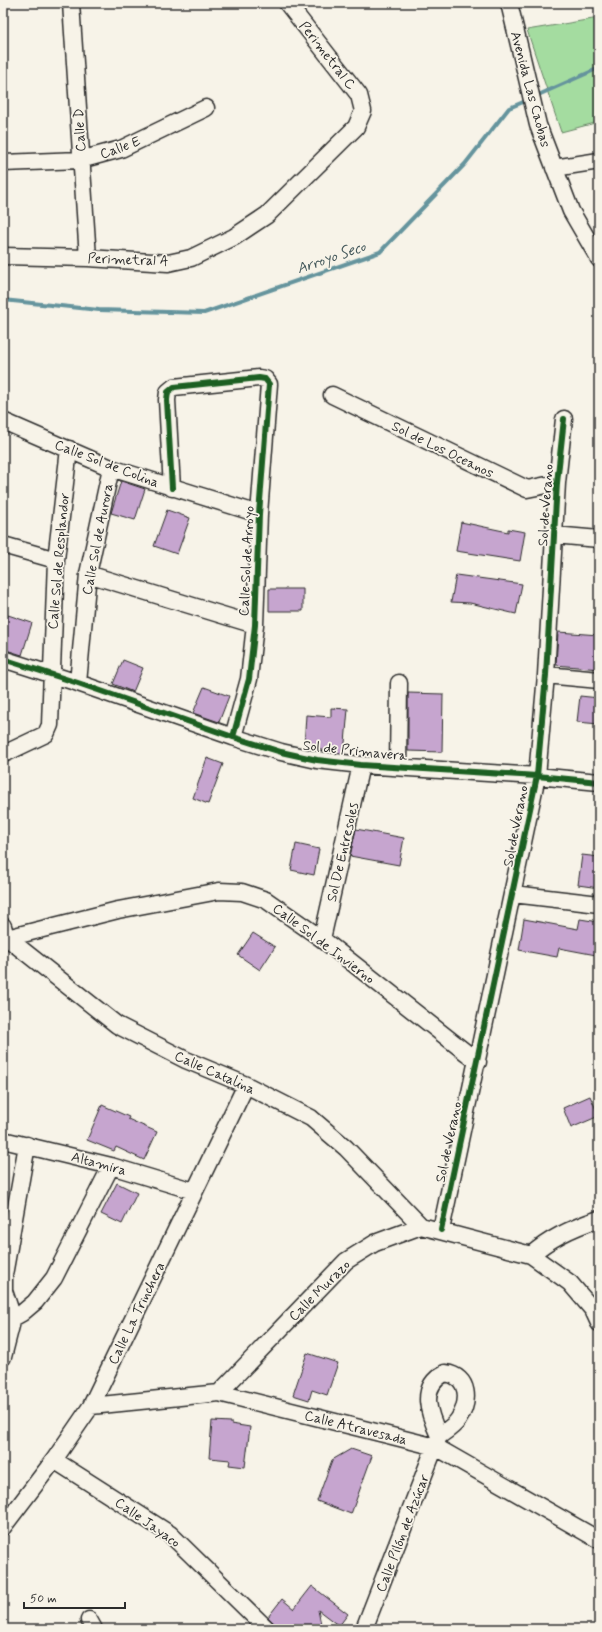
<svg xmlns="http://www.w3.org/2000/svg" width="602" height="1632" viewBox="0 0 602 1632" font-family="Mynerve,sans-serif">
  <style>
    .green { fill: #a4dca0; stroke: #688466 }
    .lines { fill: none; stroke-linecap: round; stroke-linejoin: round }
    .stream { stroke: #65949d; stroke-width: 4 }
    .building { fill: #c6a5cf; stroke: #2b2b2b }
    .minor-casing { stroke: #2b2b2b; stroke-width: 19 }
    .minor { stroke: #f7f3e8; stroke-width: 16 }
    .cycleway-casing { stroke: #f7f3e8; stroke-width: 8 }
    .cycleway { stroke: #1b5e20; stroke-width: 6 }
    .labels { text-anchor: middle; stroke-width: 3.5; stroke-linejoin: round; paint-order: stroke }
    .street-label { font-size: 14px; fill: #2b2b2b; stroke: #f7f3e8 }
    .water-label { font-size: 15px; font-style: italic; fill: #43575a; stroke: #f7f3e8 }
  </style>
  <rect width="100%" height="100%" fill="#f7f3e8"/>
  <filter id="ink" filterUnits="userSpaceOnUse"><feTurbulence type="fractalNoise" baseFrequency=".025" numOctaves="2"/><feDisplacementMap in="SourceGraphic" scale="8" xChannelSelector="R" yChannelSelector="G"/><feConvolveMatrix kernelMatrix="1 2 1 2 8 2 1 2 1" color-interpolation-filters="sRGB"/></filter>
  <g filter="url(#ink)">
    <path class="green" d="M599 18V131L595 123 561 132 527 30Z"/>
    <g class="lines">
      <path class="stream" d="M536 96 599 68
        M3 300 99 310 204 313 380 252 465 164 509 108 528 100"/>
    </g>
    <path class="building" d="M121 481 145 489 135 520 111 513Z
      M167 510 190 518 177 554 154 546Z
      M461 522 508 532V529L525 532 520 561 456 551Z
      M456 575 522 584 516 614 470 603 451 602Z
      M269 589H303V611H269Z
      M8 615 32 623 22 655 3 649V630Z
      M558 632 599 635V669L556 665Z
      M123 660 143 668 133 692 113 684Z
      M204 687 229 696 219 722 193 713Z
      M408 693 443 694 442 752 408 751Z
      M580 696 599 698V724L577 722Z
      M331 708 348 709 344 754 304 747 306 715 331 717Z
      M207 758 223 764 208 804 193 798Z
      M356 829 404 838 399 865 350 856Z
      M296 844 319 849 314 875 291 870Z
      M582 855 599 857V888L578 885Z
      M524 919 578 929 580 919 599 922 596 955 559 948 557 957 519 950Z
      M253 933 275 947 260 970 238 955Z
      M590 1096 599 1116 571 1128 563 1108Z
      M102 1105 129 1117 128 1119 157 1132 144 1160 116 1147 114 1151 87 1140Z
      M117 1183 137 1193 122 1224 101 1214Z
      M307 1353 338 1363 327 1395 312 1390 309 1400 293 1395Z
      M212 1421 231 1422V1424L250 1427 245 1467 229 1465 230 1460 209 1458Z
      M351 1449 372 1456 351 1514 317 1501 332 1460Z
      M312 1586 348 1614 339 1626 318 1610 322 1629H276L274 1623 268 1617 282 1599 294 1609Z"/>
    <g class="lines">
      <g class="minor-casing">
        <path id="minor" d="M71 3 88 258
          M509 3 538 125 571 211 599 259
          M3 163 80 160 121 149 206 108
          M554 168 599 161
          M3 256 88 258 168 263 191 258 234 237 267 215 356 127 363 111 359 95 287 3
          M332 395 527 489 557 483
          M3 421 111 468 259 514
          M172 488 167 400 168 392 174 387 259 378 265 379 269 384 259 514 255 625 249 679 233 737
          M554 535 599 539
          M3 545 56 560
          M88 574 255 625
          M3 659 78 683 233 737 281 752 317 760 361 765 537 776 599 782
          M546 675 599 680
          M78 683 88 574 111 468
          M6 753 46 734 50 725 56 560 69 449
          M398 767 399 683
          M513 894 599 904
          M3 926 6 937 117 1025 186 1060 246 1085 311 1118 346 1148 421 1226
          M3 939 118 910 219 891 242 892 266 900 322 939 478 1062
          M322 939 361 765
          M3 1140 111 1166 194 1191
          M441 1230 537 776 546 675 557 483 564 419
          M531 1255C551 1237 574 1227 599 1219
          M13 1318 22 1313 35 1302 54 1278 111 1166
          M3 1357 13 1318 4 1291V1275L27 1145
          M445 1373C470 1376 470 1402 458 1420 453 1427 446 1431 439 1436 429 1414 418 1387 445 1373Z
          M219 1393 346 1261 375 1243 421 1226 531 1255 570 1283 593 1310 599 1323
          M91 1406 219 1393 436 1447 599 1540
          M54 1460 170 1534 267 1629
          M3 1527 54 1460 91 1406 246 1085
          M89 1620 94 1629
          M364 1629 439 1436"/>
      </g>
      <use href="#minor" class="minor"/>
      <g class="cycleway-casing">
        <path id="cycleway" d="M172 488 167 400 168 392 174 387 259 378 265 379 269 384 259 514 255 625 249 679 233 737
          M3 659 78 683 233 737 281 752 317 760 361 765 537 776 599 782
          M441 1230 537 776 546 675 557 483 564 419"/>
      </g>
      <use href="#cycleway" class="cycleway"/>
    </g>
  </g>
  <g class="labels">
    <g class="street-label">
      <text transform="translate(328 55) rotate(52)" y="5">Perimetral C</text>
      <text transform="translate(531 89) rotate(75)" y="5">Avenida Las Caobas</text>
      <text transform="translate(79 130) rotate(-93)" y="5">Calle D</text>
      <text transform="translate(120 147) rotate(-20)" y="5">Calle E</text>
      <text transform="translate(128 259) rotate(2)" y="5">Perimetral A</text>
      <text transform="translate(443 449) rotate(26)" y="5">Sol de Los Oceanos</text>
      <text transform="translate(107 463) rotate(21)" y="5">Calle Sol de Colina</text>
      <text transform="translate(545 505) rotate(-86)" y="5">Sol de Verano</text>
      <text transform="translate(97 539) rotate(-79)" y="5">Calle Sol de Aurora</text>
      <text transform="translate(58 561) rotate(-85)" y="5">Calle Sol de Resplandor</text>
      <text transform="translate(246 561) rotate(-87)" y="5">Calle Sol de Arroyo</text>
      <text transform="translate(355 750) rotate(6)" y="5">Sol de Primavera</text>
      <text transform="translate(515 826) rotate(-79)" y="5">Sol de Verano</text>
      <text transform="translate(342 852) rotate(-77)" y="5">Sol De Entresoles</text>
      <text transform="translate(324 943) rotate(37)" y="5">Calle Sol de Invierno</text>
      <text transform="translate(215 1072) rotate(24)" y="5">Calle Catalina</text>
      <text transform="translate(448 1142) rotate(-78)" y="5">Sol de Verano</text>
      <text transform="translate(99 1163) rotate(15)" y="5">Altamira</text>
      <text transform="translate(319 1290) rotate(-45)" y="5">Calle Murazo</text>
      <text transform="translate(136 1313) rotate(-64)" y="5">Calle La Trinchera</text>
      <text transform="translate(356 1427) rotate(14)" y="5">Calle Atravesada</text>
      <text transform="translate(148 1522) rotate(35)" y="5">Calle Jayaco</text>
      <text transform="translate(402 1533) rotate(-69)" y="5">Calle Pilón de Azúcar</text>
    </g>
    <g class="water-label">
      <text transform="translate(331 257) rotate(-19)" y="5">Arroyo Seco</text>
    </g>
  </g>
  <rect width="602" height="1632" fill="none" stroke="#f7f3e8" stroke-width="16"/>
  <rect x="8" y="8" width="586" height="1616" fill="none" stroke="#2b2b2b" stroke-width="1.5" filter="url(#ink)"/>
  <path d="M24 1602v6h101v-6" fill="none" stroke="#2b2b2b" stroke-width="2"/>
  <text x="30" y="1602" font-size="12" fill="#2b2b2b" stroke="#f7f3e8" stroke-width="3" paint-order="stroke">50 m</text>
</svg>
